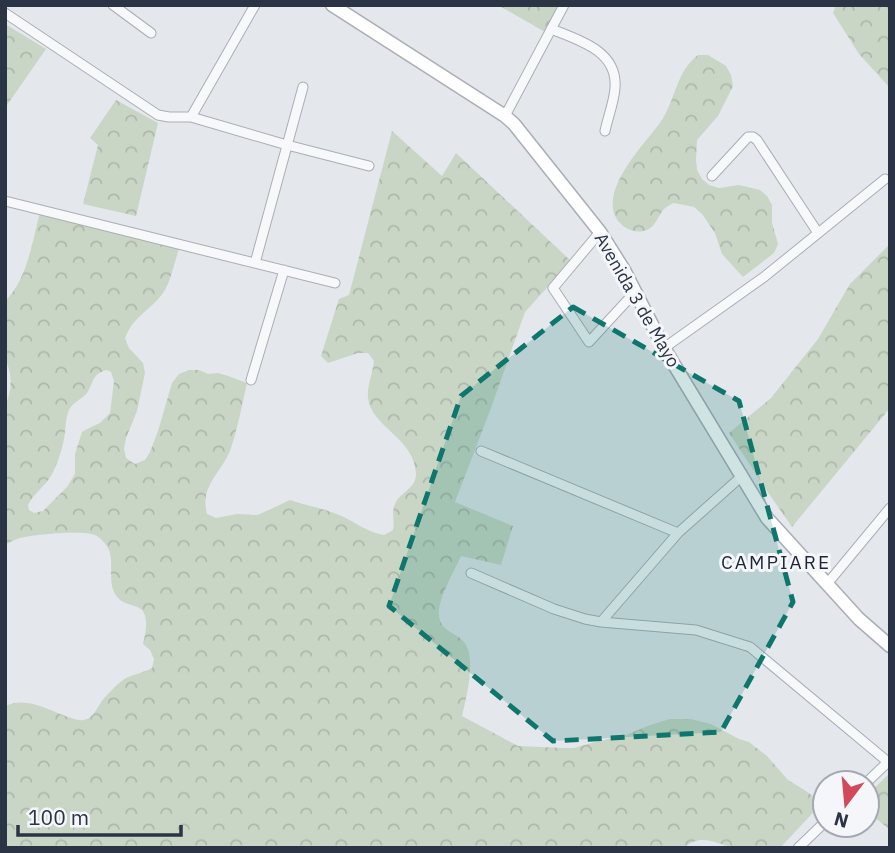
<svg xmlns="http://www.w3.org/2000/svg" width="895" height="853" viewBox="0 0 895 853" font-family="'IBM Plex Sans',sans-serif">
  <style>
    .forest { fill: url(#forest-crowns); fill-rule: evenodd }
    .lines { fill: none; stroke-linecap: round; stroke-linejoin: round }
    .street-casing { stroke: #a9aeb7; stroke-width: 11 }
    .secondary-casing { stroke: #a9aeb7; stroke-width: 15 }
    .street { stroke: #f7f8fa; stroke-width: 9 }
    .secondary { stroke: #fff; stroke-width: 12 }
    .marked { fill: #0f766e; fill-opacity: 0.2; stroke: #0f766e; stroke-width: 5; stroke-dasharray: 14 9; stroke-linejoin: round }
    .labels { text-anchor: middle; stroke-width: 6; stroke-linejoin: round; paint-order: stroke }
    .street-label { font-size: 18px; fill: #2b3445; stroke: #f4f6f9 }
    .neighbourhood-label { font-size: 19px; letter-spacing: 2px; fill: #1d2536; stroke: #f4f6f9 }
  </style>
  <defs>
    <pattern id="forest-crowns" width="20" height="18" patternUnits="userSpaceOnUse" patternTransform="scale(1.75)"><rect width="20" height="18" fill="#c9d6c5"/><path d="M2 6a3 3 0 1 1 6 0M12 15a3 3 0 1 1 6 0" fill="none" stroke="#adb8ab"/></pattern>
  </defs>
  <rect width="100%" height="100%" fill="#e4e7ec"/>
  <path class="forest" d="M498 5H559L545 32Z
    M836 5H890V88L859 54 833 13Z
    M5 24 46 49 5 108Z
    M698 55H708L726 66 731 75 733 86 718 116 697 140 696 159 697 170 702 179 709 185 719 188 739 185 760 190 767 196 772 205V223L778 244 774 253 743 277 722 254 715 233 702 214 694 207 674 203C673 203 665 208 665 208 657 216 656 229 643 231 635 233 625 229 619 222 595 192 646 143 662 120 676 98 676 72 698 55Z
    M116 100 158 123 136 216 83 204 98 145 90 138Z
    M392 131 442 176 456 153 571 261 525 312 491 408 455 502 513 526 501 565 461 556C454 572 437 600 439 616 441 632 456 632 464 642 477 657 466 699 462 716L518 746 564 748H574L595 742 626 735 650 725 670 719H691L711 724 739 739 749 742 767 756 788 780 806 791 822 803 780 848C766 848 752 849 739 848 717 846 703 831 684 848H5V706C28 696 47 710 68 717 72 718 79 721 84 720 95 718 98 704 106 696 112 690 119 682 126 678 134 674 143 673 152 668L154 659 150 650 143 644C156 591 125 616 114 592 108 579 114 563 109 550 107 545 100 537 95 535 83 530 38 534 25 537 18 538 11 541 5 545V406C12 391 13 374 5 359V301C27 281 33 239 40 212L180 246C175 259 171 282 163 293 151 310 131 318 125 339L129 348 143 363 145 373 137 411 126 438 124 449 126 458 135 464 145 460 150 452 158 431 172 383 179 374 189 370H199L208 374 218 373 228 376 247 383C242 405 238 427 231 448 223 472 199 485 207 514L216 518 237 514 258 515 290 500C305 505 320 508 334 513 352 519 365 532 384 535L393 530C395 521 391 512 395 504 400 492 416 489 416 474 415 438 371 427 368 398 367 385 373 373 374 361L368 353H358L328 363 321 356 339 299 349 295ZM107 370 111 372 114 381 110 413 100 423 91 427 82 432 75 454V474L67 487 43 511 34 513 29 510 28 505C34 492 48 485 54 470 58 461 62 450 64 439 66 429 65 417 70 408 75 401 82 399 87 393 94 383 91 374 107 370Z
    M890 244V408L792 527 767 491 729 433 771 398 818 339 850 284Z
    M890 773V830L867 811V795Z"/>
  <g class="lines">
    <g class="street-casing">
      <path id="street" d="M113 5 151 33
        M5 13 158 115 169 117H191L287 145 369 166
        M551 29C579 40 618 51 615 88 614 102 608 117 605 131
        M505 116 564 5
        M191 117 255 5
        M712 176 748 137H753L757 140 818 233
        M5 201 335 283
        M600 232 553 288 589 342 635 292
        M255 263 303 87
        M664 348 764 277 885 179
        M251 380 284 270
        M481 451 678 533
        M471 573 554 609 585 619 601 622 696 630 750 647 888 762
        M827 584 890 508
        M601 622 678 533 742 476
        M866 783 890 760
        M798 848 825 822"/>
    </g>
    <g class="secondary-casing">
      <path id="secondary" d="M332 5 505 116 514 124 600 232 624 270 664 348 767 518 859 619 890 646"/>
    </g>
    <use href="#street" class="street"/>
    <use href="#secondary" class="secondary"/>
  </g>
  <path class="marked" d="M573 307 739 401 793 602 721 732 553 741 389 606 461 396Z"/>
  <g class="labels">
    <g class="street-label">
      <text transform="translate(637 300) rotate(60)" y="6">Avenida 3 de Mayo</text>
    </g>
    <g class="neighbourhood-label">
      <text x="776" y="569">CAMPIARE</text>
    </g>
  </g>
  <rect width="895" height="853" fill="none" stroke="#2b3445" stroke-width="14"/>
  <g transform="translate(846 804) rotate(196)"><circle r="33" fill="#f4f6f9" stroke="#a4a8b1" stroke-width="2"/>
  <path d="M0-5L12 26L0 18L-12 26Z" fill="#d1495b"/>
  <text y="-10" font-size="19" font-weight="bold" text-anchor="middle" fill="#2b3445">N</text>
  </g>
  <path d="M18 825v10h163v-10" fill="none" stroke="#2b3445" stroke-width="3.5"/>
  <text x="28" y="825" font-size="21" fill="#2b3445" stroke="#f4f6f9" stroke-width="5" paint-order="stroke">100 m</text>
</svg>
